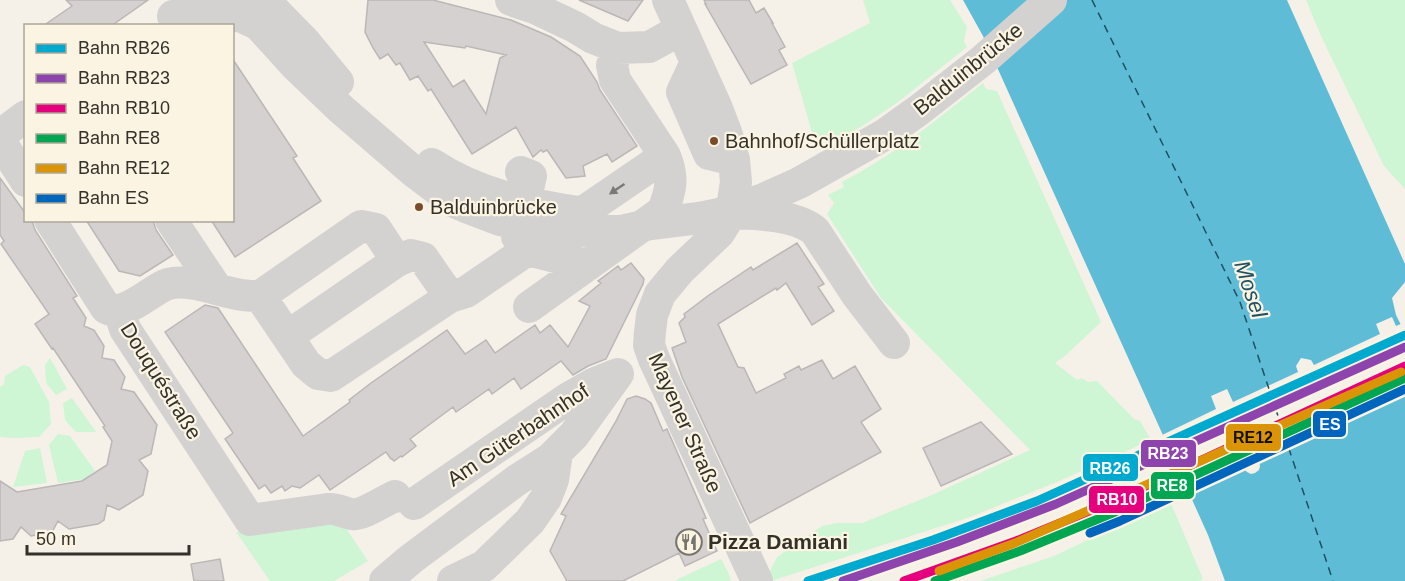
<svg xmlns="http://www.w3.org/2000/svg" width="1405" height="581" viewBox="0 0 1405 581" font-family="Helvetica,sans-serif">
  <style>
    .green { fill: #cef5d4 }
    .water { fill: #5fbcd7 }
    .pier { fill: #f5f1e8 }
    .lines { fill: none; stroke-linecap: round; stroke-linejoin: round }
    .ferry { stroke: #1e5062; stroke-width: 1.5; stroke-dasharray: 8 6; stroke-linecap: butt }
    .building { fill: #d4d1d0; stroke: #bab7b6; stroke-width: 1.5; fill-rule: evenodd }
    .minor { stroke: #d4d2d1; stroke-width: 32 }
    .rail-1-casing { stroke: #fbf4e2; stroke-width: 14 }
    .rail-2-casing { stroke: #fbf4e2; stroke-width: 14 }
    .rail-3-casing { stroke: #fbf4e2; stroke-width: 14 }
    .rail-4-casing { stroke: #fbf4e2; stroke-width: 14 }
    .rail-5-casing { stroke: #fbf4e2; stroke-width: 14 }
    .rail-6-casing { stroke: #fbf4e2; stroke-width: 14 }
    .rail-1 { stroke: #00a9ce; stroke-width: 9 }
    .rail-2 { stroke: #8e44ad; stroke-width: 9 }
    .rail-3 { stroke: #e5007d; stroke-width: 9 }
    .rail-4 { stroke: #00a651; stroke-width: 9 }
    .rail-5 { stroke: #da9406; stroke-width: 9 }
    .rail-6 { stroke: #0065bd; stroke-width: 9 }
    .oneway { fill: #7b7975 }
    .bus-dot { fill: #7a4b2a; stroke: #fbf4e2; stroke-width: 2 }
    .labels { text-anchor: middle; stroke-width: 4.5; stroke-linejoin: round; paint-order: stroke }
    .bus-label { font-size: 20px; fill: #33312a; stroke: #fbf4e2; text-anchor: start }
    .street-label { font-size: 21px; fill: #33312a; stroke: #fbf4e2 }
    .poi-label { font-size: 21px; font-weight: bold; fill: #33312a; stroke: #fbf4e2; text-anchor: start }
    .water-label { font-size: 22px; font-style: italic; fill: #1e5062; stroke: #fbf4e2 }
    .line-badge { stroke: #fbf4e2; stroke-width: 2 }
    .badge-label { font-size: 16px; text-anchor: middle; font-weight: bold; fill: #fff }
    .pale-badge-label { font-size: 16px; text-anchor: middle; font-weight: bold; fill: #111 }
  </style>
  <rect width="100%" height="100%" fill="#f5f1e8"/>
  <path class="green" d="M863 0H950L967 27 964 41 967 47 898 102 864 125 828 145 825 138 813 136 792 63 870 23Z
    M1306 0H1405V189L1384 166 1321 36Z
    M983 83 986 89 997 91 1101 322 1065 356 1055 363 1077 380 1082 378 1088 382 1097 381 1134 419 1140 421 1151 440 1059 481 970 517 771 581 770 571 777 557 822 526 837 523H862L932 495 1030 450 881 298 827 214 834 203 828 195 844 187 842 182C894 155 938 119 983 83Z
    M50 358 67 389 56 395 46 383 45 365Z
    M23 365 30 367 49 402 51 424 39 437 15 438 0 437V387L4 384 5 376Z
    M72 398 96 432H76L65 420 63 403Z
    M58 434 70 436 95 471 85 479 58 483 49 445Z
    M40 448 47 483 13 487 25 451Z
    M1170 501 1203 579 1199 581H980L1054 556Z
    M337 515 368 561 334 581H270L236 532Z
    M721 559 728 572 731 581H674Z"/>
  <path class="water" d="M963 0H1287L1405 264V282L1392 298 1396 315 1405 333V581H1225L1208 535 983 36Z"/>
  <path class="pier" d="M1392 317 1396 326 1403 323 1405 326V393L1341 423 1343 431 1342 435 1338 438 1334 439 1330 438 1324 430 1259 460 1260 466 1259 470 1255 473 1251 474 1247 472 1243 468 1186 494 1160 436 1216 409 1211 396 1227 389 1233 402 1298 372 1296 366 1301 358 1311 360 1314 365 1380 334 1376 324Z"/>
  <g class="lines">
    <path class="ferry" d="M1092 0 1240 302 1333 581"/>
  </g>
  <path class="building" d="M66 0H148L111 26H43L72 6Z
    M368 0H433L511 20 551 37 580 56 597 82 600 90 637 146 612 162 607 154 583 166 585 176 566 178 547 150 543 152 541 150 533 157 516 127 472 154 431 89 428 91 418 76 410 80 400 63 396 65 388 54 380 59 373 48 365 32ZM424 42 465 48 466 46 506 55 500 58 486 114 464 80 453 87Z
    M579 0H643L628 21Z
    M704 0H749L756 13 764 8 773 23H772L785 47 779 50 787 65 751 84 705 4H706Z
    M232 58 297 156 293 158 321 201 235 257 211 220H232Z
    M0 178 26 214V220L32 221 35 230 77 296 73 298 86 318 84 326 94 330 104 346 102 358 114 360 125 377 121 389 134 392 157 425 151 454 139 460 148 471 143 495 119 510 107 505 104 520 98 524 69 529 58 521 52 532 31 536 21 527 13 539 0 541V481L17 492 82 481 107 465 112 441 103 427 105 426 53 348 52 349 35 324 49 314 1 244 4 241 0 235Z
    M86 220H153L156 230 173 255 140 276 119 271Z
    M797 243 824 284 818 287 834 311 812 325 786 283 777 290 776 288 718 324 738 367 744 368 756 393 786 378 784 374 799 366 801 370 822 360 833 379 855 366 881 409 861 422 881 452 750 523 682 377 672 348 686 342 679 323 685 317 684 314 709 295 751 267 753 270Z
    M631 263 644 279 643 284 606 359 588 366 573 375 561 361 521 389 514 378 492 394 489 389 456 412 453 407 410 439 416 446 402 457 401 456 394 461 392 459H391L386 452 330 490 319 475 300 488 292 486 285 491 282 486 271 493 265 485 259 489 225 439 233 433 165 332 205 305 218 308 303 436 350 402 349 400 371 383 447 330 465 354 486 340 495 353 535 325 540 333 550 325 568 347 590 306 579 301 601 283 598 281 618 266 621 270Z
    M636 396 645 399 651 403 663 431 667 429 706 518 703 519 717 551 685 566 679 553 623 581H567L550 551 566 516 561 514 615 423 627 399Z
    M981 422 1012 454 941 486 923 448Z
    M220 559 224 581H194L191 564Z"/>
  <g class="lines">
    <path class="minor" d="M236 0 296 66 341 109 413 171 454 202 466 207 500 220 529 227 562 230 591 231H621L651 224 699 218 719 214 761 200 799 183 884 135 919 110 983 60 1051 0
      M264 0 305 42 338 82
      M511 0 537 9 575 27 593 38 618 48 649 47 680 30
      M668 0 716 106 726 132 734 160 736 182 731 214 719 233 680 270 660 294 652 315 650 332 649 345 654 359 757 581
      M173 16 216 12 242 17 257 24
      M696 62 682 92 709 154 734 160
      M0 135 26 116
      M0 141 26 181
      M432 164C477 194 532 206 586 213
      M521 172 531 176 517 237 527 250 588 265
      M735 214C757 213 798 216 815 231L857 295 894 343
      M50 220 106 308C125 318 150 290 168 284 189 278 220 292 242 295 248 296 254 296 260 296L361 226 376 229 397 261
      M171 220 217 289
      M260 296 306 364 318 374 331 376 450 297 466 292 665 156
      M529 307 663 211C671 190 674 177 665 156L615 80 612 65 618 48
      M119 310 125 329 250 520 328 509C337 508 342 512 351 514 362 516 384 501 395 496V497
      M288 336 397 261 411 255 423 258 450 297
      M414 504 567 399 595 383 615 375
      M385 581 411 559 517 480 550 459 574 435 618 374
      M453 581 484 566 530 521 546 498 553 480 557 453"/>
    <g class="rail-1-casing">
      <path id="rail-1" d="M808 581 933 540 1037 501 1405 335"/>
    </g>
    <g class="rail-2-casing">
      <path id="rail-2" d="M843 581 957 542 1056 504 1405 347"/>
    </g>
    <g class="rail-3-casing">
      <path id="rail-3" d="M904 581 1016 541 1111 502 1405 366"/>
    </g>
    <g class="rail-4-casing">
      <path id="rail-4" d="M935 581 1020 551 1115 512 1405 378"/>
    </g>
    <g class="rail-5-casing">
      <path id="rail-5" d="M939 571 1015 543 1401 372"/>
    </g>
    <g class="rail-6-casing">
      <path id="rail-6" d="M1090 533 1120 521 1405 389"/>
    </g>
    <use href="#rail-1" class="rail-1"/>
    <use href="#rail-2" class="rail-2"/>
    <use href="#rail-3" class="rail-3"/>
    <use href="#rail-4" class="rail-4"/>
    <use href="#rail-5" class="rail-5"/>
    <use href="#rail-6" class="rail-6"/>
  </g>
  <defs><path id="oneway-solid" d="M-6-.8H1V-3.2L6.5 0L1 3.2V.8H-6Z" transform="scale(1.5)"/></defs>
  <use class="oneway" href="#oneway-solid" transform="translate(617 189) rotate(146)"/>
  <defs>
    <g id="restaurant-ring" transform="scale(1.35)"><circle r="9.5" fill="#fbf4e2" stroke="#77746c" stroke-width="1.5"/><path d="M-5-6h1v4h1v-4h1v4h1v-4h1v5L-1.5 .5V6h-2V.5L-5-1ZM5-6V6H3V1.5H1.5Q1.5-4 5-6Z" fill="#77746c"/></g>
  </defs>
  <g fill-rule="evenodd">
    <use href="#restaurant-ring" x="689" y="542"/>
  </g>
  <g class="bus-dot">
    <circle cx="714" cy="141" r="5"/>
    <circle cx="419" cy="207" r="5"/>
  </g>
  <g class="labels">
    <g class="bus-label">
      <text x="725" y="148">Bahnhof/Schüllerplatz</text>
      <text x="430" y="214">Balduinbrücke</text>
    </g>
    <g class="street-label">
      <text transform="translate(968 69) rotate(-39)" y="7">Balduinbrücke</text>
      <text transform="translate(161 381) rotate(58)" y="7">Douquéstraße</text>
      <text transform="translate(685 423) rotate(66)" y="7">Mayener Straße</text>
      <text transform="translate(518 435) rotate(-34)" y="7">Am Güterbahnhof</text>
    </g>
    <g class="poi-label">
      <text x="708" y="549">Pizza Damiani</text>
    </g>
    <g class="water-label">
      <text transform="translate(1251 289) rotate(71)" y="8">Mosel</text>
    </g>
  </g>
  <g class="line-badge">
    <rect x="1312" y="410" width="35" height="28" rx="6" fill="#0065bd"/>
    <rect x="1225" y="423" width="57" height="29" rx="6" fill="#da9406"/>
    <rect x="1140" y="439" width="57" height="29" rx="6" fill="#8e44ad"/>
    <rect x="1082" y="453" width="57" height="29" rx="6" fill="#00a9ce"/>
    <rect x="1150" y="471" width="45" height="29" rx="6" fill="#00a651"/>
    <rect x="1088" y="485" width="57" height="29" rx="6" fill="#e5007d"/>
  </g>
  <g class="badge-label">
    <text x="1330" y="430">ES</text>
    <text x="1168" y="459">RB23</text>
    <text x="1110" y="474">RB26</text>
    <text x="1172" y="491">RE8</text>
    <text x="1117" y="505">RB10</text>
  </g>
  <g class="pale-badge-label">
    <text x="1253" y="443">RE12</text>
  </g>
  <rect x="24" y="24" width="210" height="198" fill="#fbf4e2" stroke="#aba698" stroke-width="1.5"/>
  <rect x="36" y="44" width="30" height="9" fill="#00a9ce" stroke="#aba698" stroke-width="1.5"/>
  <text x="78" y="54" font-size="18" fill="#33312a">Bahn RB26</text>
  <rect x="36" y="74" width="30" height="9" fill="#8e44ad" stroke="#aba698" stroke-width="1.5"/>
  <text x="78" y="84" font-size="18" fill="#33312a">Bahn RB23</text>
  <rect x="36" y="104" width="30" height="9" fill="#e5007d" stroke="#aba698" stroke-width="1.5"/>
  <text x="78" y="114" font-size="18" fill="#33312a">Bahn RB10</text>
  <rect x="36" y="134" width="30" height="9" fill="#00a651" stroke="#aba698" stroke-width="1.5"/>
  <text x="78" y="144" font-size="18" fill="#33312a">Bahn RE8</text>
  <rect x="36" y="164" width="30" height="9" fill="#da9406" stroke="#aba698" stroke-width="1.5"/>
  <text x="78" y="174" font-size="18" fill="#33312a">Bahn RE12</text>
  <rect x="36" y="194" width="30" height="9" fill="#0065bd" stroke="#aba698" stroke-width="1.5"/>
  <text x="78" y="204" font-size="18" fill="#33312a">Bahn ES</text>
  <path d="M27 545v9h162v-9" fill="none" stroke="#33312a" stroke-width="3"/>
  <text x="36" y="545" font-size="18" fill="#33312a" stroke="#fbf4e2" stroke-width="4.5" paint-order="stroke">50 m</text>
</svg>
